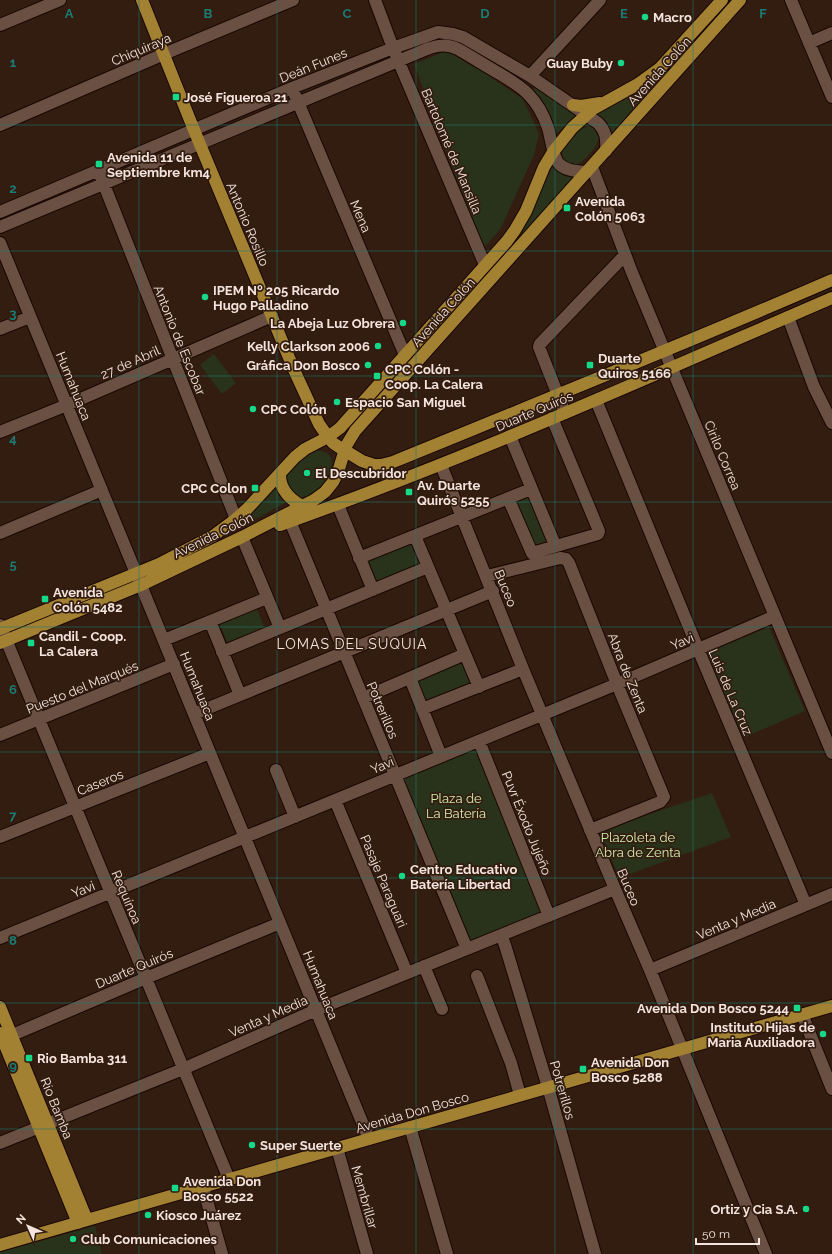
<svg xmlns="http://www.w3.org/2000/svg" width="832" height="1254" viewBox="0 0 832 1254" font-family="Raleway,sans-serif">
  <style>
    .green { fill: #29321a }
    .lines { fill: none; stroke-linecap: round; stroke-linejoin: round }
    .minor-casing { stroke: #1a0700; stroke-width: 14 }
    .major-casing { stroke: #1a0700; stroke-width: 14 }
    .minor { stroke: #6a5043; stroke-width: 12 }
    .major { stroke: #a28133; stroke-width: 12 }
    .grid { fill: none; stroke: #1a7c74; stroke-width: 1; stroke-opacity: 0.55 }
    .poi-dot { fill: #15d989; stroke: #331d11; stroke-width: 1.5 }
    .labels { text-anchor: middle; stroke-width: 3.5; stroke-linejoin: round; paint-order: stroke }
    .poi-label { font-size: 13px; font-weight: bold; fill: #f4e4dd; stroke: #331d11; text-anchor: start }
    .street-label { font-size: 13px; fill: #f4e4dd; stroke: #331d11 }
    .park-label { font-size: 13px; fill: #d3ecad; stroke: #331d11 }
    .neighbourhood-label { font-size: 14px; letter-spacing: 1px; fill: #f4e4dd; stroke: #331d11 }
    .grid-label { font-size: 13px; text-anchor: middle; font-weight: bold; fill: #1a7c74; stroke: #331d11; stroke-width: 3.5; stroke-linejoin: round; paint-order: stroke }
  </style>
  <rect width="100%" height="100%" fill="#331d11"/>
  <path class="green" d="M446 51 484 73 523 99 539 134 534 155 501 228 483 249 414 64Z
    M662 77 611 134 608 126 598 116V114C619 101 642 93 662 77Z
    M536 88 547 96 577 114 554 136 530 89Z
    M589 126C613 132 587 159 577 165L574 166 563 161 562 153 563 149 581 129Z
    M553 165 563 175 573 177 518 239 528 222 544 183Z
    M214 354 236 383 222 394 200 365Z
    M314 451C348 448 327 491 304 497 293 500 282 481 287 471 292 462 305 456 314 451Z
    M276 488 279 496 285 503 196 551C226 531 252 516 276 488Z
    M528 497 547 541 534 546 516 502Z
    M411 542 421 566 376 586 366 561Z
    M256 607 265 629 228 644 219 622Z
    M769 627 805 711 743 738 707 653Z
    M461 661 471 685 425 704 415 679Z
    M477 747 541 912 468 942 401 777Z
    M712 793 731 837 619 878 600 831Z
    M95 1226 102 1254H0V1252Z"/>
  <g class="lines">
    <g class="minor-casing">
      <path id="minor" d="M375 0 393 48 485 265
        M791 0 832 97
        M0 25 60 0
        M809 43 832 33
        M530 76 600 0
        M295 95 405 355
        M0 125 164 54 293 0
        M592 167 631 270 832 753
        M101 177 236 519
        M0 212 292 88 393 48 438 32 453 34 463 37 530 76 598 123C606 131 607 139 606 151
        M0 227 427 49C438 45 447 44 458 49 472 57 486 66 500 74 510 80 520 86 528 94 537 103 544 116 548 128 556 157 550 171 587 172
        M0 243 369 1139
        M788 317 814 387 832 423
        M0 329 30 317
        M596 400 698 649 806 905
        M565 413 539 347 540 344 625 255
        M0 432 67 405 272 316
        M510 436 555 545
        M441 465 523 669 615 889 650 970 766 1254
        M508 498 532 553 598 534 599 531 552 418
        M338 505 373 590
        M296 513 290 521 467 949
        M0 533 102 490
        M415 536 479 687
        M242 537 280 628
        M359 558 531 489
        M487 576 560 558 566 559 569 563 617 684 664 797 660 802 590 830
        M210 621 240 695
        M0 625 229 1179
        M164 640 267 598
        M222 652 428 567
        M410 678 441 756
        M363 698 465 654
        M422 709 523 669
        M194 714 493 591
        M0 735 174 664
        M479 741 549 916
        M276 770 295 817
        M335 800 407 973
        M0 837 210 753
        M501 935 505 945 548 1087 595 1254
        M0 938 617 684 775 616
        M424 966 442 1009
        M650 970 832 894
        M477 976 511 1063 520 1095
        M802 1014 832 1089
        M3 1039 146 978 280 923
        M410 1127 447 1254
        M0 1143 183 1069 316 1010 615 889
        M337 1148 367 1254
        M203 1187 222 1254"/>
    </g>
    <g class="major-casing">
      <path id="major" d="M142 0 194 130 295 372 319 424 328 437 333 443 339 447 362 461 374 465H381L393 462C540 402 687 343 832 280
        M573 105 581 106 600 103
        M280 473C279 491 292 501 307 509
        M280 525C467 459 649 377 832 298
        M0 629 159 564 213 536 236 519 247 509 295 457 305 449 328 437 340 428 507 241 515 230 526 211 544 167 553 152 572 128 593 109 638 84 660 68 722 0
        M0 643 141 585 242 537 314 500 325 492 333 482 338 472 346 446 355 431 740 0
        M0 1007 87 1220
        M0 1033 78 1223
        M0 1245 832 1006"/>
    </g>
    <use href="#minor" class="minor"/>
    <use href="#major" class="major"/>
  </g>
  <path class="grid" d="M139 0V1254M277 0V1254M416 0V1254M555 0V1254M693 0V1254M0 125H832M0 251H832M0 376H832M0 502H832M0 627H832M0 752H832M0 878H832M0 1003H832M0 1129H832"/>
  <g class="poi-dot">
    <circle cx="645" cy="17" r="4"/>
    <circle cx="621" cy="63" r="4"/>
    <rect x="172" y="93" width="8" height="8" rx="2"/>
    <rect x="95" y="160" width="8" height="8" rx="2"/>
    <rect x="563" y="204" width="8" height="8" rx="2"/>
    <circle cx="205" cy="297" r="4"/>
    <circle cx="403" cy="323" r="4"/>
    <circle cx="378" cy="346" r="4"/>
    <circle cx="368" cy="365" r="4"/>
    <rect x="586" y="361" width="8" height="8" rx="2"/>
    <rect x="373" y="372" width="8" height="8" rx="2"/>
    <circle cx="337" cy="402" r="4"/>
    <circle cx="253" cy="409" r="4"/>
    <circle cx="307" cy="473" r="4"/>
    <rect x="251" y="484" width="8" height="8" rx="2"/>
    <rect x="405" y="488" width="8" height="8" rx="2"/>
    <rect x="41" y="595" width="8" height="8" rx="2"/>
    <rect x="27" y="639" width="8" height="8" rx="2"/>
    <circle cx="402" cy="876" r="4"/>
    <rect x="793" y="1004" width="8" height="8" rx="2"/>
    <circle cx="823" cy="1034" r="4"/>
    <rect x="25" y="1054" width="8" height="8" rx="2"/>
    <rect x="579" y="1065" width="8" height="8" rx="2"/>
    <circle cx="252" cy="1145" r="4"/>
    <rect x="171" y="1184" width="8" height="8" rx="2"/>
    <circle cx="806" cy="1209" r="4"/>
    <circle cx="148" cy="1215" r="4"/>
    <circle cx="73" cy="1239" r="4"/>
  </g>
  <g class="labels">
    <g class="poi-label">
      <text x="653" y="22">Macro</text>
      <text x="613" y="68" text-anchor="end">Guay Buby</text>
      <text x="184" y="102">José Figueroa 21</text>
      <text x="107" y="162">Avenida 11 de<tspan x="107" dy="15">Septiembre km4</tspan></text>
      <text x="575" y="206">Avenida<tspan x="575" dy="15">Colón 5063</tspan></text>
      <text x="213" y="295">IPEM Nº 205 Ricardo<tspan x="213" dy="15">Hugo Palladino</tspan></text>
      <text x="395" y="328" text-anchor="end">La Abeja Luz Obrera</text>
      <text x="370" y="351" text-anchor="end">Kelly Clarkson 2006</text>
      <text x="598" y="363">Duarte<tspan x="598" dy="15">Quiros 5166</tspan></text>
      <text x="360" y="370" text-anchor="end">Gráfica Don Bosco</text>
      <text x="385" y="374">CPC Colón -<tspan x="385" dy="15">Coop. La Calera</tspan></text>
      <text x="345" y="407">Espacio San Miguel</text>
      <text x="261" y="414">CPC Colón</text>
      <text x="315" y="478">El Descubridor</text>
      <text x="417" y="490">Av. Duarte<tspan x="417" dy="15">Quirós 5255</tspan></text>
      <text x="247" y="493" text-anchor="end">CPC Colon</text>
      <text x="53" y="597">Avenida<tspan x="53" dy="15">Colón 5482</tspan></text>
      <text x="39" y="641">Candil - Coop.<tspan x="39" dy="15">La Calera</tspan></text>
      <text x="410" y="874">Centro Educativo<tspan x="410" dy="15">Batería Libertad</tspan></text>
      <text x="789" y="1013" text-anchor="end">Avenida Don Bosco 5244</text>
      <text x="815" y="1032" text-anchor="end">Instituto Hijas de<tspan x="815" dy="15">Maria Auxiliadora</tspan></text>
      <text x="37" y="1063">Rio Bamba 311</text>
      <text x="591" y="1067">Avenida Don<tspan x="591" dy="15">Bosco 5288</tspan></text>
      <text x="260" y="1150">Super Suerte</text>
      <text x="183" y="1186">Avenida Don<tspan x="183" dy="15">Bosco 5522</tspan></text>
      <text x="798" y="1214" text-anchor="end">Ortiz y Cia S.A.</text>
      <text x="156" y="1220">Kiosco Juárez</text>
      <text x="81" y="1244">Club Comunicaciones</text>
    </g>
    <g class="street-label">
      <text transform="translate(141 49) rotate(-23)" y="5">Chiquiraya</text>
      <text transform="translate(313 65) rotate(-22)" y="5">Deán Funes</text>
      <text transform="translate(659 71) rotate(-48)" y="5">Avenida Colón</text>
      <text transform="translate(452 151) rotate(67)" y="5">Bartolomé de Mansilla</text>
      <text transform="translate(361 216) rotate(67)" y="5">Mena</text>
      <text transform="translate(248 224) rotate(67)" y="5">Antonio Rosillo</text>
      <text transform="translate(443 312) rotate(-48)" y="5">Avenida Colón</text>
      <text transform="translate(180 340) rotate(68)" y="5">Antonio de Escobar</text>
      <text transform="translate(130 362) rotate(-24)" y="5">27 de Abril</text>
      <text transform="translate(74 386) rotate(68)" y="5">Humahuaca</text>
      <text transform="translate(534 411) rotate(-23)" y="5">Duarte Quirós</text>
      <text transform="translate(723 455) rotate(67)" y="5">Cirilo Correa</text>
      <text transform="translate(213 535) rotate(-26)" y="5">Avenida Colón</text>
      <text transform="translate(506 588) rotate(68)" y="5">Buceo</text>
      <text transform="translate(682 641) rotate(-23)" y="5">Yavi</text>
      <text transform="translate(628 673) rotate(68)" y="5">Abra de Zenta</text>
      <text transform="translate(198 686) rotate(68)" y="5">Humahuaca</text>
      <text transform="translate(82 687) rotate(-22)" y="5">Puesto del Marqués</text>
      <text transform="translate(731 692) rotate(67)" y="5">Luis de La Cruz</text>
      <text transform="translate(383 710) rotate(67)" y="5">Potrerillos</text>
      <text transform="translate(382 765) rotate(-23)" y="5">Yavi</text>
      <text transform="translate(100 782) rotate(-22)" y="5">Caseros</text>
      <text transform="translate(527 823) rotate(68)" y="5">Puvr Éxodo Jujeño</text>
      <text transform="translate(384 881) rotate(67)" y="5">Pasaje Paraguari</text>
      <text transform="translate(629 887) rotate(67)" y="5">Buceo</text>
      <text transform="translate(83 889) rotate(-22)" y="5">Yavi</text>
      <text transform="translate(127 897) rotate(67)" y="5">Requínoa</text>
      <text transform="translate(736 919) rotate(-23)" y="5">Venta y Media</text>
      <text transform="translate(134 968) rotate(-23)" y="5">Duarte Quirós</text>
      <text transform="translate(321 985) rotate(68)" y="5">Humahuaca</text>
      <text transform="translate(268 1016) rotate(-24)" y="5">Venta y Media</text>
      <text transform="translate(563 1090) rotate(74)" y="5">Potrerillos</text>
      <text transform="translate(57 1108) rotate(68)" y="5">Río Bamba</text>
      <text transform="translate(412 1112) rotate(-16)" y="5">Avenida Don Bosco</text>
      <text transform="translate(365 1197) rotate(74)" y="5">Membrillar</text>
    </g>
    <g class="park-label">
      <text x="456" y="803">Plaza de<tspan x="456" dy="15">La Batería</tspan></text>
      <text x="638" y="842">Plazoleta de<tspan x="638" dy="15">Abra de Zenta</tspan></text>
    </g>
    <g class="neighbourhood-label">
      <text x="352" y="649">LOMAS DEL SUQUIA</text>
    </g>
  </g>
  <g class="grid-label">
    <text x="69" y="18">A</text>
    <text x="208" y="18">B</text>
    <text x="347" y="18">C</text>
    <text x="485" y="18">D</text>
    <text x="624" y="18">E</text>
    <text x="763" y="18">F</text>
    <text x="13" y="67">1</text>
    <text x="13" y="193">2</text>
    <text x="13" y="318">3</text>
    <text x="13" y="443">4</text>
    <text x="13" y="569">5</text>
    <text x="13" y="694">6</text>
    <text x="13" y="820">7</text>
    <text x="13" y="945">8</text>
    <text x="13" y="1070">9</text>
  </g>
  <g transform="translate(28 1226) rotate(315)" stroke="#331d11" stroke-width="3" paint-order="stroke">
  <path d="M0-3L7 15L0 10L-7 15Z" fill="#f4e4dd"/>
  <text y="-6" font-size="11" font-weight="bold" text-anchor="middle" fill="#f4e4dd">N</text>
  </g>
  <path d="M696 1238v6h63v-6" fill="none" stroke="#f4e4dd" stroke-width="2"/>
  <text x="702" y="1238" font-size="12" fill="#f4e4dd" stroke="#331d11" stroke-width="3" paint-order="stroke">50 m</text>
</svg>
